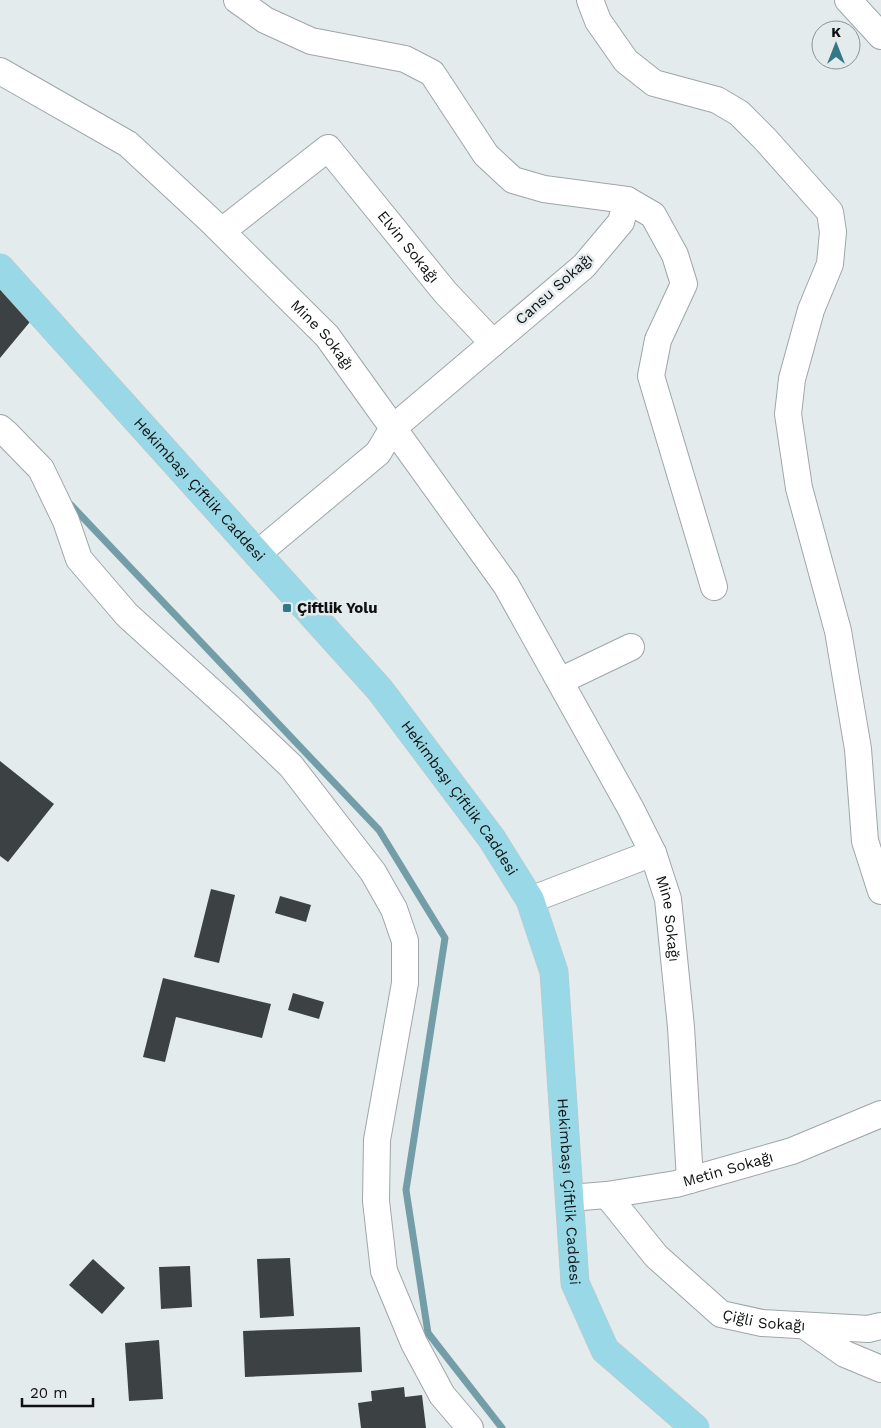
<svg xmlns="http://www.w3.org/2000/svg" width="881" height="1428" viewBox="0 0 881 1428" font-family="'Work Sans',sans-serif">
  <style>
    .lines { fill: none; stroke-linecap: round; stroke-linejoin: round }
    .stream { stroke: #739ea8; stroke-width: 7 }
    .building { fill: #3c4244 }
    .minor-casing { stroke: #9fa6a7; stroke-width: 28 }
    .primary-casing { stroke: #c5c6c6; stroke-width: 29 }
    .minor { stroke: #fff; stroke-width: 26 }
    .primary { stroke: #99d8e6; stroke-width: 28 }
    .poi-dot { fill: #337886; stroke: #e4ebed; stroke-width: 2 }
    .labels { text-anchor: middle; stroke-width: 5; stroke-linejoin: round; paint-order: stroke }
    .street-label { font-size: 15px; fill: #0e1011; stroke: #e4ebed }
    .poi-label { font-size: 15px; font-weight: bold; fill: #0e1011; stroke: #e4ebed; text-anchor: start }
  </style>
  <rect width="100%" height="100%" fill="#e4ebed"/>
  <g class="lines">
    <path class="stream" d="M71 505 379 830 445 938 406 1190 428 1333 502 1428"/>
  </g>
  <path class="building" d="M0 288 34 317 0 358Z
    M0 761 54 804 8 862 0 856Z
    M211 889 235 895 219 963 194 957Z
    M280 896 311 905 306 922 275 913Z
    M163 978 271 1004 262 1038 176 1017 165 1062 143 1057Z
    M293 993 324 1002 319 1019 288 1010Z
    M290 1258 294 1316 260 1318 257 1259Z
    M93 1259 125 1288 102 1314 69 1285Z
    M190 1266 192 1307 161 1309 159 1267Z
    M360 1327 362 1372 245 1377 243 1331Z
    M159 1340 163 1399 129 1401 125 1343Z
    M404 1387 405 1397 422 1395 426 1428H361L358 1403 372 1401 371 1391Z"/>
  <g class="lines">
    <g class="minor-casing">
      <g id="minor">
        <path d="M237 0 265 20 311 41 405 59 432 73 486 155 513 180 544 189 627 200 621 222 584 266 393 428 378 453 257 554"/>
        <path d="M590 0 598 21 626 61 654 83 717 100 739 113 765 139 830 212 833 232 830 264 811 310 792 379 788 414 799 488 838 631 858 749 865 841 881 891"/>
        <path d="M848 0 881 36"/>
        <path id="s1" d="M0 71 128 144 211 221 327 336 506 585 631 809 653 853 668 899 681 1027 690 1180"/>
        <path d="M627 200 653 215 675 255 684 284 658 340 651 376 714 587"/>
        <path id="s2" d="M222 231 328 148 445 292 493 343"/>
        <path d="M0 428 6 433 41 469 66 521 79 559 127 615 233 711 291 766 373 872 394 909 405 941V983L377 1140 376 1201 384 1271 414 1343 442 1395 470 1428"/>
        <path d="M560 681 631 647"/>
        <path d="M530 900 653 853"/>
        <path id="s3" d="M607 1195 656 1256 721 1314 762 1323 868 1329 881 1326"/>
        <path id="s4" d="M569 1198 607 1195 676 1184 792 1151 881 1114"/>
        <path d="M805 1326 845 1354 881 1369"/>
      </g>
    </g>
    <g class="primary-casing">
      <g id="primary">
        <path id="s5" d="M0 268 380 690 492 839 530 900 554 972 575 1283 605 1350 695 1428"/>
      </g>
    </g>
    <use href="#minor" class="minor"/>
    <use href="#primary" class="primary"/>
  </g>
  <rect class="poi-dot" x="282" y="603" width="10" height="10" rx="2.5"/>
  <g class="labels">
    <g class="street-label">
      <text dy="5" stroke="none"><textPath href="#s2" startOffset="262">Elvin Sokağı</textPath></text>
      <text transform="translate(554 289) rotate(-42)" y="5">Cansu Sokağı</text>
      <text dy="5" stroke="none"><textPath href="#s1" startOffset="420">Mine Sokağı</textPath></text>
      <text dy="5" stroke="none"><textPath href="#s5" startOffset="298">Hekimbaşı Çiftlik Caddesi</textPath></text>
      <text dy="5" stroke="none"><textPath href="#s5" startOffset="702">Hekimbaşı Çiftlik Caddesi</textPath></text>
      <text dy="5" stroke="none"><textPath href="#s1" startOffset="1104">Mine Sokağı</textPath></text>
      <text dy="5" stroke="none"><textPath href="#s4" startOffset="162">Metin Sokağı</textPath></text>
      <text dy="5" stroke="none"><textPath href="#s5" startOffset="1122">Hekimbaşı Çiftlik Caddesi</textPath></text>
      <text dy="5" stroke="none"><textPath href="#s3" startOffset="209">Çiğli Sokağı</textPath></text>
    </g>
    <g class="poi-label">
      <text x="297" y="613">Çiftlik Yolu</text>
    </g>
  </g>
  <g transform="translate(836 45)"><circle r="24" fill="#e4ebed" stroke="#8e9395"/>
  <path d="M0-4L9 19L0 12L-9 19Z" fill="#337886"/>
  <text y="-8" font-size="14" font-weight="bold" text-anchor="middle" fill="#0e1011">K</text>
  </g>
  <path d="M22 1398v8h71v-8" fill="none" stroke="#0e1011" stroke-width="2.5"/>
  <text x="30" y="1398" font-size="15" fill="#0e1011" stroke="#e4ebed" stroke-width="4" paint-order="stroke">20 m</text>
</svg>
